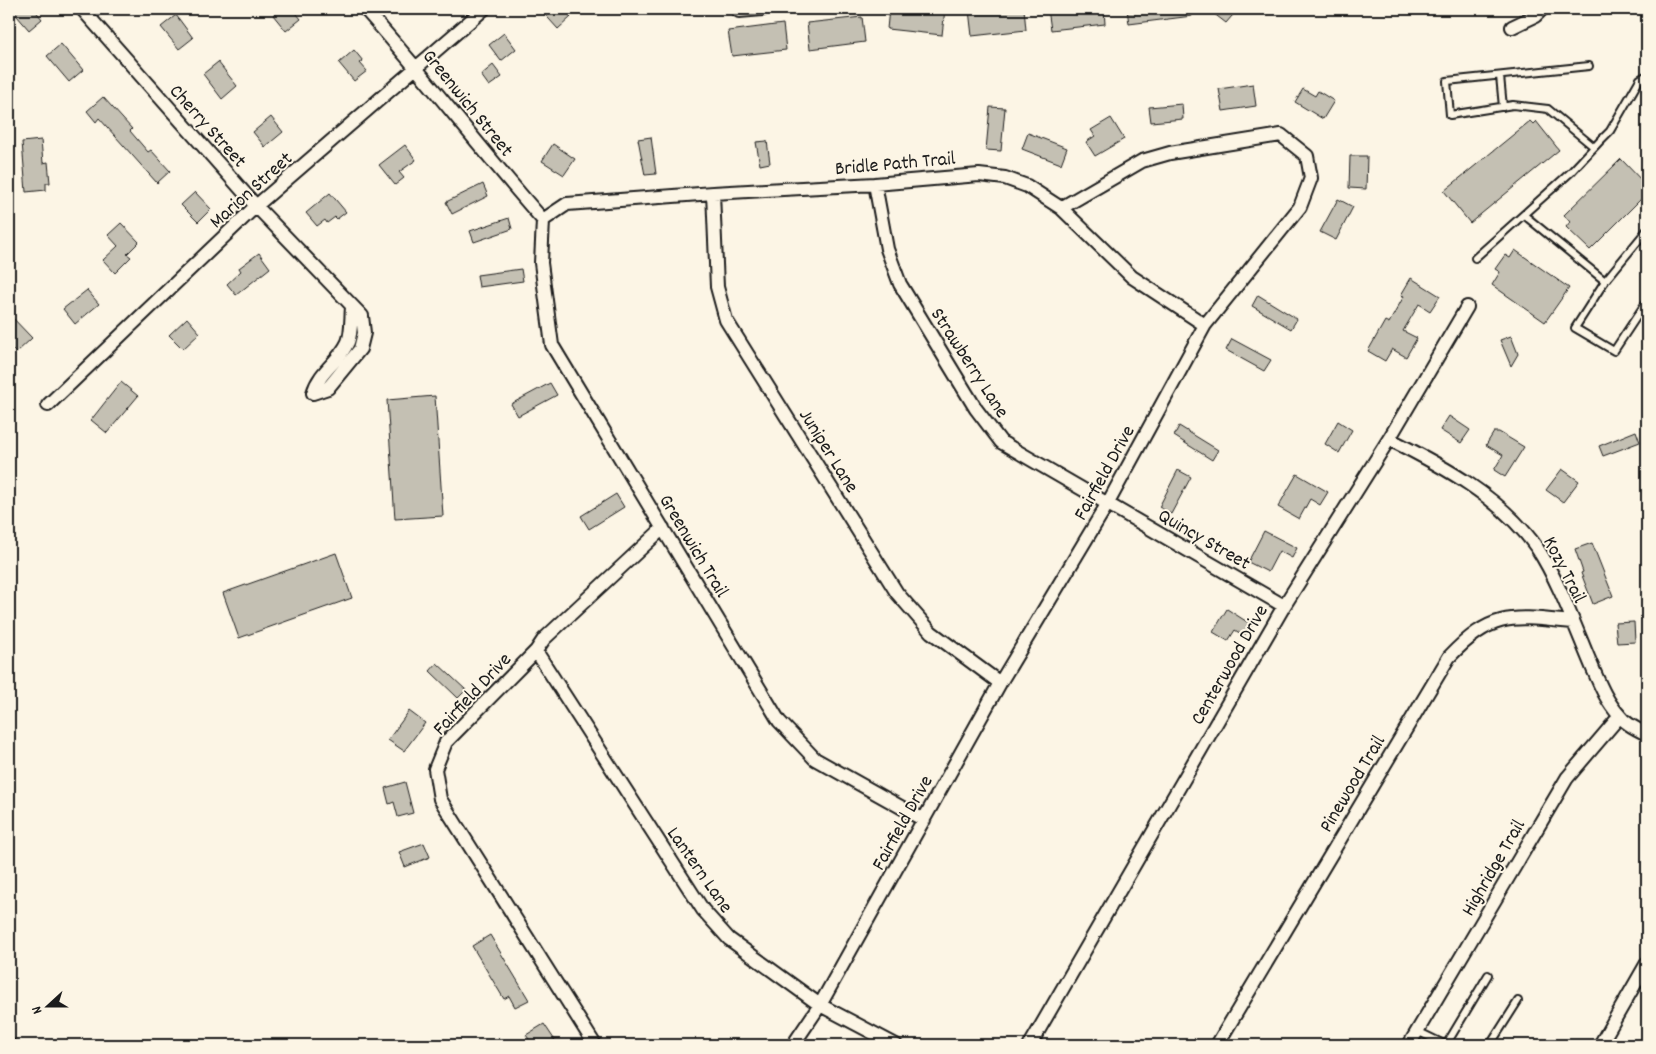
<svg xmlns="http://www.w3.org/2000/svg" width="1656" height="1054" viewBox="0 0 1656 1054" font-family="Dekko,sans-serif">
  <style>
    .building { fill: #c4c0b3; stroke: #1c1c1c }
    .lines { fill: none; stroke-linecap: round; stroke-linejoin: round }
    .lane-casing { stroke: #1c1c1c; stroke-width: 10 }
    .street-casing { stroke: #1c1c1c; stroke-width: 16 }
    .lane { stroke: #fcf5e5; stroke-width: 6 }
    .street { stroke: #fcf5e5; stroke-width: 12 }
    .labels { text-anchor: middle; stroke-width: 4; stroke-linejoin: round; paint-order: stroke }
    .street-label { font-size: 20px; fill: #1c1c1c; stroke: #fcf5e5 }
  </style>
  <rect width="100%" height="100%" fill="#fcf5e5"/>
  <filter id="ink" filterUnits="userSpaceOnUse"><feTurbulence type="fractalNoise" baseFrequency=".02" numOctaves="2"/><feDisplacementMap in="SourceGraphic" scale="10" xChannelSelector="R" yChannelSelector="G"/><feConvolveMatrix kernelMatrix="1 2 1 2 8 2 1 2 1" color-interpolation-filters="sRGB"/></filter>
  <g filter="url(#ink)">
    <path class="building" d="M11 9H34L42 19 29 30Z
      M280 9H293L301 19 286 31 273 15Z
      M540 9H563L571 17 558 29Z
      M889 9H945L942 35 887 29Z
      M981 9H1024L1026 30 972 36 969 10Z
      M1048 9H1104L1105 24 1051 30Z
      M1127 9H1192V16L1129 24Z
      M1208 9H1238L1226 23Z
      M176 15 193 38 179 49 161 27Z
      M862 17 865 42 810 49 807 23Z
      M783 24 786 50 732 56 728 31Z
      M504 33 516 49 501 61 489 45Z
      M61 44 83 70 69 82 47 56Z
      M354 50 363 61 360 63 367 71 354 81 339 63Z
      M218 62 237 86 222 99 203 74Z
      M493 65 502 77 489 86 481 75Z
      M1253 84 1256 106 1223 111 1219 89Z
      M1303 89 1315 96 1318 91 1334 101 1323 119 1295 102Z
      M103 97 132 129 130 131 148 152 151 150 170 171 157 183 99 118 96 122 87 111Z
      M1182 104 1183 119 1151 122 1149 107Z
      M990 107 1005 108 1001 151 986 150Z
      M271 117 283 132 265 147 253 132Z
      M1111 118 1124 139 1095 156 1086 142 1095 136 1091 130Z
      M1530 121 1533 124 1536 121 1559 150 1470 223 1444 191Z
      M1028 133 1067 148 1061 164 1022 149Z
      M651 137 656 174 645 175 638 139Z
      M41 140 43 163 48 162 50 183H46V190L26 192 22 142Z
      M767 141 770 163 760 165 756 142Z
      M553 144 575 159 564 175 542 161Z
      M405 145 416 160 399 172 404 178 395 185 379 165Z
      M1350 156H1367L1366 189 1349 188Z
      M1621 159 1647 186V193L1590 250 1566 227 1570 222 1564 215Z
      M483 184 488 196 452 214 446 202Z
      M195 192 211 209 198 222 181 205Z
      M330 193 346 212 337 219 335 217 327 223 325 220 317 226 306 213Z
      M1338 199 1353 207 1336 240 1320 232Z
      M509 218 512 229 474 242 470 231Z
      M121 223 139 242 127 254 131 257 115 273 103 260 118 246 108 235Z
      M1515 250 1569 288 1545 322 1492 285 1500 272 1495 269 1505 255 1510 258Z
      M259 253 270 268 236 295 227 284 241 271 239 268Z
      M521 269 523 281 479 287 477 275Z
      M1411 278 1440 296 1430 311 1419 304 1403 331 1417 338 1406 357 1392 349 1385 361 1368 351 1385 321 1389 323 1404 296 1401 295Z
      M87 290 99 304 75 324 63 309Z
      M1258 295 1297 319 1291 329 1252 306Z
      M9 314 32 338 16 353 9 346Z
      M187 318 200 333 183 349 169 335Z
      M1511 336 1518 354 1511 366 1500 340Z
      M1232 339 1271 360 1264 371 1226 350Z
      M121 382 138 396 107 433 91 420Z
      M550 383 557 395 518 416 511 404Z
      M435 396 443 516 395 519 387 400Z
      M1449 416 1470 430 1461 443 1440 430Z
      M1338 421 1352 430 1339 453 1325 444Z
      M1179 426 1218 450 1212 460 1174 436Z
      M1636 431 1640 442 1603 456 1599 446Z
      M1494 432H1499L1524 447 1505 477 1494 470 1503 455 1486 445Z
      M1562 469 1579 481 1563 502 1546 490Z
      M1178 470 1191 477 1171 514 1159 507Z
      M1297 474 1328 492 1320 505 1310 499 1299 519 1278 507Z
      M616 494 624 507 589 529 581 516Z
      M1264 531 1297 548 1292 558 1279 551 1268 572 1248 562Z
      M1592 543 1613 596 1593 604 1581 573 1583 572 1575 549Z
      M336 553 352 598 239 638 223 593Z
      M1227 609 1252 625 1244 636 1235 630 1228 641 1213 632Z
      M1634 622 1635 642 1617 643 1615 623Z
      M437 663 466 690 458 698 430 671Z
      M409 711 425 723 404 751 388 740Z
      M405 782 413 813 398 817 394 802 389 804 385 788Z
      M424 843 430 857 405 867 399 852Z
      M490 935 529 1000 515 1007 509 996 504 999 472 946Z
      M544 1024 558 1045H533L526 1035Z"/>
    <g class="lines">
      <g class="lane-casing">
        <path id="lane" d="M1589 66 1447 81 1450 115 1513 105 1548 109 1594 147
          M1500 76 1503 107
          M1524 215 1605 281 1575 328 1614 351 1647 301
          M1475 258 1571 172 1600 141 1610 131 1640 79 1647 75
          M1605 281 1647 230
          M1417 1031 1446 1045
          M9 1040 14 1045
          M1446 1045 1488 975
          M1490 1045 1518 1001"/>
      </g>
      <g class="street-casing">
        <path id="street" d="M82 9 256 206 362 316 364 333 360 349 328 388 313 393
          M365 9C426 77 482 151 543 220
          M739 11 763 9
          M1512 27 1535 16 1542 9
          M875 184 887 249 900 284 976 409 1001 442 1284 606
          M713 193 717 287 726 320 897 593 931 632 1000 683
          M543 220 541 263 552 345 779 721 815 759 924 820
          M543 220 567 204 713 193 875 184 979 175 1005 178 1027 186 1061 208 1132 277 1205 325
          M313 393C320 370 339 362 348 342 352 332 351 317 352 307
          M48 405 256 206 484 9
          M1389 439C1443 466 1501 497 1537 548 1559 581 1577 632 1593 669 1600 685 1607 702 1619 715 1625 724 1638 730 1647 734
          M536 651 703 910 729 939 820 1005 896 1045
          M595 1045 440 799 435 769 446 742 536 651 544 639 663 528
          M793 1045 820 1005 1000 683 1108 503 1205 325 1300 207 1311 178 1307 156 1281 135 1170 153 1142 161 1061 208
          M1030 1045 1284 606 1389 439 1467 307
          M1217 1045 1449 657C1493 611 1512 616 1572 622
          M1409 1045 1567 778 1619 717
          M1600 1045 1647 963"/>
      </g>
      <use href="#lane" class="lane"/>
      <use href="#street" class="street"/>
    </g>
  </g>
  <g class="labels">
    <g class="street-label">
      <text transform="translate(469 102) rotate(51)" y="7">Greenwich Street</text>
      <text transform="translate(209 125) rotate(48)" y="7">Cherry Street</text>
      <text transform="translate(895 162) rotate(-5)" y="7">Bridle Path Trail</text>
      <text transform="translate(250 189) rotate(-42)" y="7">Marion Street</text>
      <text transform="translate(971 362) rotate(57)" y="7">Strawberry Lane</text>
      <text transform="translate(830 450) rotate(58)" y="7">Juniper Lane</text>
      <text transform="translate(1103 472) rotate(-61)" y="7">Fairfield Drive</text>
      <text transform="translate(1205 538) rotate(30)" y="7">Quincy Street</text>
      <text transform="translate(695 545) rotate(59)" y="7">Greenwich Trail</text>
      <text transform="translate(1566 569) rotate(63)" y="7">Kozy Trail</text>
      <text transform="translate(1228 664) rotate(-60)" y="7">Centerwood Drive</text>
      <text transform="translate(471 693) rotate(-47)" y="7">Fairfield Drive</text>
      <text transform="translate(1351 783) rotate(-59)" y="7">Pinewood Trail</text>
      <text transform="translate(901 822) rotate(-61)" y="7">Fairfield Drive</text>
      <text transform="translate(1492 867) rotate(-60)" y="7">Highridge Trail</text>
      <text transform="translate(701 869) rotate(55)" y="7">Lantern Lane</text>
    </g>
  </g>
  <rect width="1656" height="1054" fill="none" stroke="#fcf5e5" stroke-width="30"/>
  <rect x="15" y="15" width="1626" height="1024" fill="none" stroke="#1c1c1c" stroke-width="2" filter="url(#ink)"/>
  <g transform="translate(48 1006) rotate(249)" stroke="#fcf5e5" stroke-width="4" paint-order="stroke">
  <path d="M0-4L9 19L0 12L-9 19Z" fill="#1c1c1c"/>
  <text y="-8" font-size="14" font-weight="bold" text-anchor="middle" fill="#1c1c1c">N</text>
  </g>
</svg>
